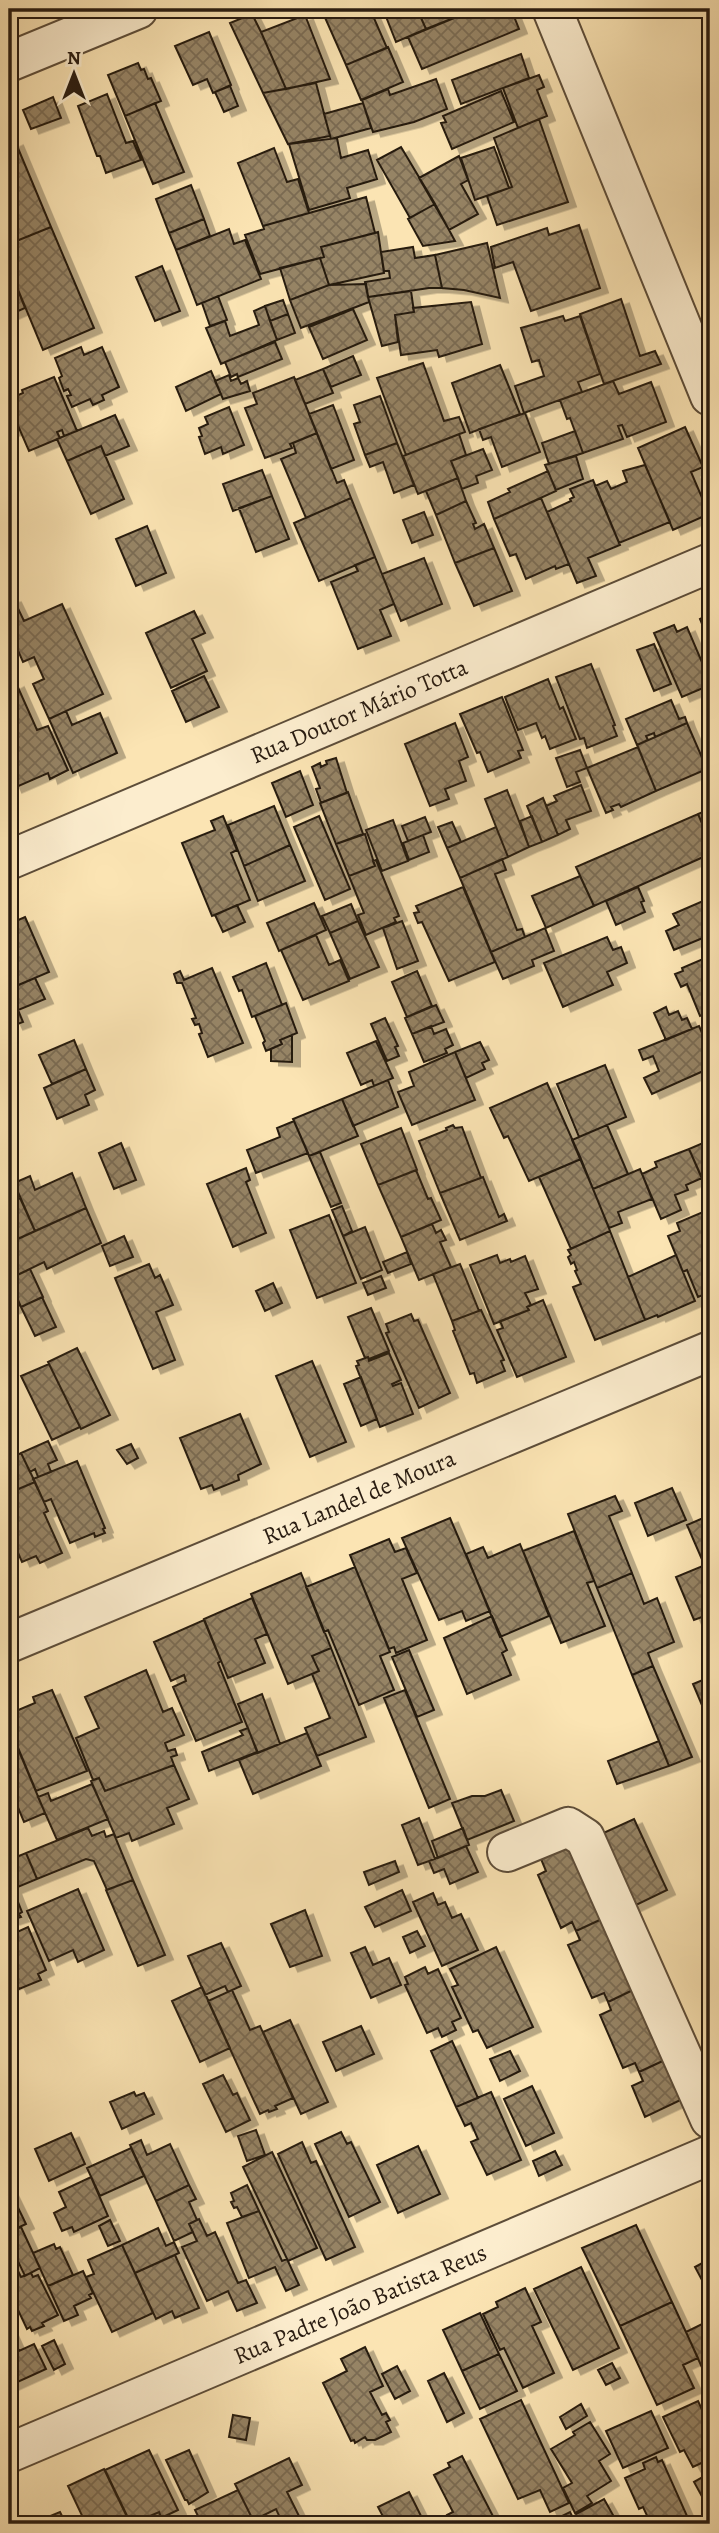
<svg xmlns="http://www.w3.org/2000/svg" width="719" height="2533" viewBox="0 0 719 2533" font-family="Alegreya,serif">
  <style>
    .building { fill: url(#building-cross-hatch); stroke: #281b10; stroke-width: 2; filter: url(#shadow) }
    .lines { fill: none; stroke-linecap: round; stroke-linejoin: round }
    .minor-casing { stroke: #5d4d39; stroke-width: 42 }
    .minor { stroke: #fcedce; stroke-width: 38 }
    .labels { text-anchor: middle; stroke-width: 6; stroke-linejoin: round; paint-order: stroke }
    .street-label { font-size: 24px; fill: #281b10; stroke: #fcedce }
  </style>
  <defs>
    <pattern id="building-cross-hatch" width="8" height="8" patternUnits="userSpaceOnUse" patternTransform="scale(1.75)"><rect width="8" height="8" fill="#968465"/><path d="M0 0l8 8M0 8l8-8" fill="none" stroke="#7a6b52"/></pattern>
    <filter id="shadow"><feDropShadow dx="8" dy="4.5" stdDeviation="0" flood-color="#0004"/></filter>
  </defs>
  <rect width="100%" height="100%" fill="#fbe4b3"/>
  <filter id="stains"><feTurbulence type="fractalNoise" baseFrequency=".00286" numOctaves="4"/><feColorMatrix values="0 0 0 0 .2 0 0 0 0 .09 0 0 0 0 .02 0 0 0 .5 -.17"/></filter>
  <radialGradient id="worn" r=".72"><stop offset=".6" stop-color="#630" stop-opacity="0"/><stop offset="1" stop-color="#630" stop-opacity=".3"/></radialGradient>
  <path class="building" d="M334 9H370L387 48 346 65 323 13Z
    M383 9H417L426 29 396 42Z
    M417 9H476L426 29Z
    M476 9H511L519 29 422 69 408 37Z
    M252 14 261 32 286 89 263 93 230 23Z
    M305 15 330 79 286 89 261 32Z
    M209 32 231 85 213 93 207 79 193 85 175 46Z
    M388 47 403 82 361 100 346 65Z
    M521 54 529 78 461 104 452 80Z
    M138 63 141 70 144 69 148 79 151 78 161 101 125 116 108 75Z
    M539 75 544 87 537 90 547 116 518 128 503 88Z
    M436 79 447 109 414 122 373 132 362 100 388 89 390 95Z
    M316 83 330 136 288 144 263 93Z
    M230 86 238 106 224 112 215 92Z
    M501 91 514 122 452 149 441 123 446 122 443 116Z
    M107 94 126 143 133 141 141 160 106 173 100 156H97L78 106Z
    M53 97 61 118 31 129 23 110Z
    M155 103 184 172 153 184 125 116Z
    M363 103 371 128 331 139 324 114Z
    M539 119 568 202 497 225 487 196 512 187 494 138Z
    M337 138 341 158 368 150 377 179 347 188 350 198 309 210 289 144Z
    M15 141 51 227 9 244V144Z
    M401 147 435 204 410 218 377 160Z
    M494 147 509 188 475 200 461 158Z
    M274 148 287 182 298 179 309 213 263 226 238 163Z
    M459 156 468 180 461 184 478 214 449 230 419 178Z
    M191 185 204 219 169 233 156 199Z
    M366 197 375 233 321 247 324 257 260 274 245 235 264 229 263 226Z
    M435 204 455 241 423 246 408 219Z
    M204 219 210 236 176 250 169 233Z
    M579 225 600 288 531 311 513 262 495 268 491 247 547 228 549 235Z
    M51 227 94 328 43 350 9 268V244Z
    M229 229 234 244 245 240 261 279 197 305 176 250Z
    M378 232 384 273 329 285 320 258 324 257 321 247Z
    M487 243 500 298 464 290 442 288 435 255Z
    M413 247 415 258 435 255 442 288H429L368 297 365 282 390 278 389 271H384L381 252Z
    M320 258 329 285 290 300 280 268Z
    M162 266 180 311 155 321 136 277Z
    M9 268 25 308 9 315Z
    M366 284 369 302 301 328 290 300 329 285Z
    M411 291 414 312 395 315 398 342 382 346 368 297Z
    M218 296 227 320 210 326 202 303Z
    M621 299 640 356 655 351 661 364 604 384 580 314Z
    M283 300 288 314 270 321 265 306Z
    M471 302 482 344 439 357 437 350 401 355 395 315 414 312 413 308Z
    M265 306 277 340 221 364 206 328 225 321 230 336 259 325 254 311Z
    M353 309 367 340 323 359 309 327Z
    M288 314 295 333 277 340 270 321Z
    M563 316 565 321 580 316 600 374 578 382 582 392 524 413 515 386 544 376 539 360 532 362 521 328Z
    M275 342 282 359 238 377 237 374 231 377 225 362Z
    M81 347 84 355 102 347 119 387 102 395 104 400 93 405 90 399 72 407 67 396 71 395 68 389 64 391 59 378 62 376 55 358Z
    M353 356 361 375 331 387 323 369Z
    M423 363 444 421 459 417 465 432 406 455 377 378Z
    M500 365 520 414 470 433 452 383Z
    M323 369 333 393 305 404 295 380Z
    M211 371 221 394 186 411 176 387Z
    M229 375 231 381 238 378 241 384 247 381 250 391 223 399 215 381Z
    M54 377 77 431 64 436 62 430 57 432 60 438 29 451 9 405V390L12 398 23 393 22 390Z
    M294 377 317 433 290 444 292 448 265 458 245 408 257 404 253 393Z
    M613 381 619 394 651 382 666 422 627 437 622 425 618 426 623 439 583 453 570 418 567 419 560 400Z
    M380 396 397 443 365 455 354 424 360 422 354 405Z
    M9 405 19 428 9 432Z
    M333 405 354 460 331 469 309 414Z
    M229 407 244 445 223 454 221 447 205 454 199 437 202 436 199 428 208 424 205 417Z
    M525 413 540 452 502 467 491 437 483 440 479 429Z
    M115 415 129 446 105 456 101 446 67 461 57 439Z
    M685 427 703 467 691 472 709 514 673 530 638 448Z
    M575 431 583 453 549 464 542 443Z
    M317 433 337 483 344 480 351 498 306 518 281 459 296 453 293 443Z
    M459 434 466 455 451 461 458 478 418 494 403 456Z
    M397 443 414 485 394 493 383 462 370 467 365 455Z
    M101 446 124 499 91 514 67 461Z
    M483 449 492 470 476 476 478 483 462 489 451 461Z
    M576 456 583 479 556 490 545 465Z
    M645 465 670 522 619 543 595 486 607 481 611 489 627 482 623 471Z
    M262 470 272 496 233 511 223 484Z
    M548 471 556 491 494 519 488 502 510 492 508 489Z
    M458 478 466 501 436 515 426 491Z
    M593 480 620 545 588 558 596 576 577 583 547 512 571 501 570 499 574 497 570 489Z
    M272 496 289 539 256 552 239 508Z
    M351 498 375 557 319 581 294 523Z
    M541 498 569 564 556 569 555 566 526 579 516 554 510 556 494 519Z
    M466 501 476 523 473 524 475 529 484 524 494 548 455 563 436 515Z
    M424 512 433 535 412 543 403 520Z
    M147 526 166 573 136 586 116 539Z
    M494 548 512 591 474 606 455 563Z
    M375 557 394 604 380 610 391 636 358 649 331 582 358 571 355 565Z
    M424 558 442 604 401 621 382 574Z
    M13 598 24 621 62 604 103 694 49 719 33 684 44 679 34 657 23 662 9 630V599Z
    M194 611 205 633 192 639 207 671 171 688 146 633Z
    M710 614V643L700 619Z
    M674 625 677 632 687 627 710 681V685L682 697 654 633Z
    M654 644 671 684 654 691 637 650Z
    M591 664 615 725 613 726 617 736 587 748 584 738 580 739 556 677Z
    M204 676 219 707 186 722 172 691Z
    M548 679 560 709 563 707 576 739 550 749 545 736 542 738 536 723 518 730 505 697Z
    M16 683 37 730 48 726 68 770 50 779 48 773 14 788 9 776V687Z
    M502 697 523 750 518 751 521 758 488 772 480 752 477 753 460 714Z
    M671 700 679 719 685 717 687 723 655 737 654 733 646 736 648 740 637 745 626 719Z
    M66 711 72 725 100 713 117 753 73 773 49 719Z
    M455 723 468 757 459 761 466 781 445 789 449 799 430 806 405 744Z
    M687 723 707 769 656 791 637 745Z
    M638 747 656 791 621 807 619 804 611 807 613 810 606 813 587 768Z
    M580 750 587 768 576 772 580 782 567 787 556 758Z
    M336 758 347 793 321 803 316 789 320 788 312 767 320 763 321 767 327 764 326 761Z
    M300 771 313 805 286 817 272 783Z
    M581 785 591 811 566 820 570 829 558 835 546 806 557 801 554 796Z
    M507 790 529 847 508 857 485 799Z
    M348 792 363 834 336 844 320 803Z
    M543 798 558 835 542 842 527 806Z
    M274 806 290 845 244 866 228 825Z
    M710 809V842L698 814Z
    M698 814 710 842V854L594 906 576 867Z
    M223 816 237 850 231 853 250 900 212 916 182 843 215 830 211 821Z
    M319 816 350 889 325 900 294 827Z
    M532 816 542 842 529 847 520 821Z
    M425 817 431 832 408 841 402 826Z
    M393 820 408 861 382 871 366 830Z
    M452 822 461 842 447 848 438 827Z
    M496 827 508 857 460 878 447 848Z
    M365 834 375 866 349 876 336 844Z
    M423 835 429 852 409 860 403 843Z
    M290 845 305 881 258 901 244 866Z
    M502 859 506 870 495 874 517 930 522 929 525 937 491 952 460 878Z
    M376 860 399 916 394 918 396 922 366 935 358 915 364 913 349 876 375 866 373 861Z
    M580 876 594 906 546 928 532 896Z
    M463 887 495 962 449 981 422 922 418 923 414 913 419 912 416 906Z
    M638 887 644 901 641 902 645 912 616 925 606 901Z
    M710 898V935L674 950 666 931 679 925 673 914Z
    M314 903 326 930 279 951 267 923Z
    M351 904 358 921 330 933 322 916Z
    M237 905 245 922 223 932 215 915Z
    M25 917 49 972 16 986 9 968V924Z
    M358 921 379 967 350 979 330 933Z
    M402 921 418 961 397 969 383 928Z
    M545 928 554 951 532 960 534 966 503 979 491 952Z
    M316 935 329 965 340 960 349 981 303 1000 281 950Z
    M607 937 613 950 621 947 627 963 607 972 613 985 563 1007 544 963Z
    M710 956V1015L709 1012 700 1016 687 984 681 987 675 974 683 971 682 968Z
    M266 963 282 1005 252 1017 242 990 239 991 233 977Z
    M212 968 243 1043 208 1057 199 1034 202 1033 199 1024 195 1025 192 1019 196 1018 182 983H177L174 974 180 971 184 980Z
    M417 971 432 1006 407 1017 392 982Z
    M35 978 45 999 18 1010 23 1022 15 1025 9 1012V989Z
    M286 1003 297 1033 280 1040 282 1044 266 1051 263 1043 265 1041 255 1016Z
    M436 1005 444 1022 412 1034 405 1018Z
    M666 1007 669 1015 678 1011 682 1020 687 1018 692 1029 666 1040 654 1013Z
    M385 1018 398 1046 395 1047 399 1056 387 1061 371 1024Z
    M431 1026 434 1034 446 1029 453 1045 445 1049 447 1053 424 1062 412 1034Z
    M699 1026 710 1051V1068L652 1094 644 1078 659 1071 653 1056 643 1060 639 1050Z
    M292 1035V1062L271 1061V1049L282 1044 280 1040Z
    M74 1040 86 1069 52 1084 39 1055Z
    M376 1041 393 1078 374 1086 372 1080 361 1085 347 1053Z
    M480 1042 489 1060 482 1063 485 1069 466 1078 455 1052Z
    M455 1052 475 1100 412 1125 398 1092 414 1086 409 1072Z
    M605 1065 626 1117 579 1137 557 1084Z
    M86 1069 95 1090 85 1095 89 1105 57 1119 44 1088Z
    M388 1080 398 1107 353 1126 342 1099Z
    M547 1083 581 1159 529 1181 508 1136 504 1138 490 1108Z
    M342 1099 358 1136 309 1156 293 1119Z
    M294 1121 308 1153 256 1173 247 1150 280 1137 277 1128Z
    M453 1125 455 1128 462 1127 481 1178 440 1193 419 1141 447 1130 446 1128Z
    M607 1125 628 1174 593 1189 572 1140Z
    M401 1128 417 1170 378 1185 361 1144Z
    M710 1140V1197L689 1149Z
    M121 1143 136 1180 114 1189 99 1153Z
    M689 1149 702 1178 686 1185 688 1190 675 1195 681 1210 661 1219 642 1174 657 1167 655 1162Z
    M320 1152 341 1203 331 1207 309 1156Z
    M581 1159 610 1231 571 1249 539 1177Z
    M246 1168 250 1180 246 1182 266 1233 233 1247 207 1184Z
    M640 1169 652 1199 618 1212 622 1223 609 1228 593 1189Z
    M416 1170 428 1199 431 1198 441 1220 401 1237 378 1185Z
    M72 1173 86 1208 35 1231 14 1183 30 1176 35 1190Z
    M483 1177 499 1217 504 1214 507 1221 460 1240 440 1193Z
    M20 1198 35 1231 9 1243V1203Z
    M342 1206 352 1231 343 1236 332 1210Z
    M86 1208 101 1243 47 1269 44 1262 9 1279V1243Z
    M703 1212 710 1229V1292L698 1297 687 1270 683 1272 668 1236 680 1231 677 1223Z
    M329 1215 356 1283 317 1298 290 1230Z
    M432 1224 436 1233 441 1230 446 1240 440 1242 451 1267 419 1280 401 1237Z
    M365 1227 382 1270 361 1279 343 1236Z
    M610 1231 645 1320 595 1340 573 1287 581 1284 575 1271 577 1270 574 1262 571 1264 568 1257 571 1255 568 1250Z
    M124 1236 133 1257 110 1266 102 1246Z
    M407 1252 411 1264 388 1273 383 1262Z
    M497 1255 500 1263 510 1259 511 1262 525 1256 538 1289 525 1293 531 1305 527 1307 529 1310 494 1324 470 1265Z
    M676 1255 695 1301 658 1317 657 1315 645 1320 628 1277Z
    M149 1264 155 1278 160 1275 173 1305 156 1312 175 1360 153 1369 115 1278Z
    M460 1264 479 1311 452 1321 433 1274Z
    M30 1269 43 1297 21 1307 9 1279Z
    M381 1276 386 1288 368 1295 363 1283Z
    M9 1281 20 1305 9 1310Z
    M273 1283 282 1303 265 1311 256 1291Z
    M42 1297 56 1327 35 1336 21 1307Z
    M543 1300 566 1357 517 1377 497 1330 503 1328 500 1321 529 1310 527 1307Z
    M371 1308 389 1351 369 1359 368 1357 365 1358 348 1317Z
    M481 1310 504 1360 501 1361 505 1371 477 1383 474 1373 470 1374 453 1331 455 1330 452 1321Z
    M411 1314 414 1321 418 1320 450 1393 419 1408 386 1333 389 1332 386 1324Z
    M77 1348 110 1415 81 1429 48 1362Z
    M389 1353 401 1380 392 1384 393 1386 401 1383 413 1414 380 1427 356 1366 359 1365 357 1361 368 1357 369 1361Z
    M312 1361 346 1442 310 1457 276 1376Z
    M49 1364 80 1427 52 1440 21 1376Z
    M361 1377 377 1419 361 1426 344 1384Z
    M240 1414 261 1464 238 1475 239 1480 214 1490 212 1485 201 1489 180 1438Z
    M48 1441 57 1460 48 1464 51 1472 38 1477 35 1469 30 1472 21 1453Z
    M131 1444 138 1458 127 1464 117 1450Z
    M21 1453 35 1482 9 1493V1459Z
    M77 1461 105 1528 103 1529 105 1533 95 1537 94 1533 70 1543 51 1499 44 1502 33 1479Z
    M35 1482 48 1511 44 1513 62 1553 40 1563 36 1556 22 1562 9 1532V1493Z
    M672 1488 686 1520 648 1536 635 1503Z
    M615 1496 622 1511 609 1516 632 1573 597 1588 568 1514Z
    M710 1515V1569L707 1571 687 1525Z
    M450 1518 490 1611 466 1621 462 1611 439 1620 402 1538Z
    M574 1531 594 1581 587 1583 605 1626 561 1643 523 1551Z
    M389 1539 395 1552 406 1548 417 1573 402 1579 427 1640 396 1653 394 1647 389 1649 350 1555Z
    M520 1544 549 1616 500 1637 466 1554 483 1547 488 1558Z
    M705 1565 710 1580V1614L694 1620 676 1577Z
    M355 1567 390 1652 380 1656 394 1690 359 1705 328 1630 324 1632 306 1587Z
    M301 1573 331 1648 312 1656 319 1671 288 1684 251 1594Z
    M632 1573 644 1604 657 1598 674 1642 648 1653 653 1666 632 1675 597 1588Z
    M252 1598 267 1634 255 1639 265 1663 228 1678 204 1619Z
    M492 1616 507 1650 502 1653 511 1675 467 1694 444 1638Z
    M204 1620 221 1661 218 1663 242 1722 196 1741 173 1687 186 1681 184 1675 171 1681 154 1642Z
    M331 1648 366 1737 317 1756 305 1728 330 1718 312 1674 319 1671 312 1656Z
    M409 1650 434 1710 417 1717 392 1657Z
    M653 1666 692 1757 669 1766 632 1675Z
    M146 1670 163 1712 172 1708 184 1735 165 1743 168 1751 175 1749 177 1755 171 1757 174 1765 105 1791 99 1778 93 1780 76 1738 99 1728 85 1697Z
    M710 1677V1724L693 1684Z
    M52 1690 87 1771 36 1791 9 1726V1714L35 1703 33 1697Z
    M405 1690 450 1799 429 1808 384 1698Z
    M262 1694 280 1744 258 1753 238 1704Z
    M248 1728 257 1752 209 1771 202 1752 243 1735 240 1731Z
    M307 1733 321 1766 253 1794 239 1760Z
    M13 1737 45 1813 24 1822 17 1805 9 1808V1738Z
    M659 1741 669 1766 617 1784 608 1761Z
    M174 1765 189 1799 167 1808 174 1824 132 1841 129 1833 116 1838 91 1781 99 1778 105 1791Z
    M92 1784 108 1819 57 1840 38 1797 48 1793 51 1801Z
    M501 1790 514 1821 467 1840 452 1803 472 1796H485Z
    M419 1818 435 1859 418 1865 402 1825Z
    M634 1819 667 1890 632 1907 599 1835Z
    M88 1828 92 1836 104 1831 106 1837 114 1834 133 1880 107 1890 94 1861 86 1859 37 1879 26 1853Z
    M463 1828 469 1845 438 1858 432 1841Z
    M571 1844 604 1918 576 1931 572 1922 561 1928 538 1875 546 1871 541 1859Z
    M466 1846 478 1872 450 1884 444 1869 434 1873 429 1861Z
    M26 1853 37 1879 13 1889 9 1879V1860Z
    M395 1861 399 1872 369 1885 364 1872Z
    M9 1879 22 1912 19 1914 21 1917 12 1920 9 1918Z
    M133 1880 165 1955 138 1966 106 1890Z
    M78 1889 104 1950 78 1962 73 1950 49 1961 27 1911Z
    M402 1890 411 1911 375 1927 365 1907Z
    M433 1893 438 1905 445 1902 452 1918 461 1914 478 1950 442 1966 413 1902Z
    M305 1910 322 1956 290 1967 271 1924Z
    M604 1918 635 1989 608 2002 604 1993 592 1998 568 1945 580 1940 576 1931Z
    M28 1927 46 1970 38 1974 41 1980 19 1989 16 1983 9 1986V1939L18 1935 17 1932Z
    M417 1931 425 1946 410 1953 403 1937Z
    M221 1943 241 1986 228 1992 225 1986 205 1995 188 1956Z
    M365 1947 373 1965 389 1958 401 1985 371 1998 351 1953Z
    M496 1947 533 2027 487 2048 478 2030 473 2032 452 1987 458 1985 450 1969Z
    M425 1967 428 1974 438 1969 461 2018 452 2022 456 2030 442 2037 438 2028 427 2033 405 1985 408 1984 405 1977Z
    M202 1987 230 2048 200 2062 172 2001Z
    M635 1989 667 2059 639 2072 635 2063 623 2068 600 2015 611 2010 608 2002Z
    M232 1990 250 2030 260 2026 293 2098 275 2106 277 2109 269 2112 268 2110 260 2114 208 2001Z
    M290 2020 328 2102 301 2114 263 2032Z
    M361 2026 374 2054 336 2071 323 2042Z
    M452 2041 478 2098 456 2107 431 2051Z
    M510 2051 520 2071 500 2081 490 2059Z
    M667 2059 691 2095 645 2117 632 2086 643 2081 639 2072Z
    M223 2075 233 2095 237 2093 250 2120 226 2132 203 2084Z
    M532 2086 554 2133 526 2146 504 2099Z
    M134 2092 136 2096 144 2093 154 2114 122 2129 110 2102Z
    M491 2092 521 2160 487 2175 471 2142 478 2139 471 2123 465 2126 456 2107Z
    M256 2130 265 2155 247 2161 238 2136Z
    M341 2132 347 2144 351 2142 380 2202 349 2217 315 2144Z
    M71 2133 85 2164 49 2181 35 2149Z
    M141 2140 147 2155 170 2144 189 2185 156 2201 130 2145Z
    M302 2142 311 2163 316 2161 355 2247 326 2260 278 2154Z
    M418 2146 440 2194 398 2213 377 2165Z
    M131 2148 144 2176 100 2196 87 2168Z
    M555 2151 562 2165 539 2176 533 2161Z
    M272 2152 317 2248 288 2261 243 2167Z
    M91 2177 108 2216 74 2232 72 2227 62 2231 54 2213 66 2207 59 2192Z
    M189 2185 196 2199 189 2202 197 2220 189 2224 193 2232 174 2241 156 2201Z
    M247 2185 259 2211 242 2217 237 2207 234 2208 231 2202 234 2201 231 2193Z
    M9 2189 26 2224 9 2232Z
    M259 2211 282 2261 287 2259 299 2285 286 2291 275 2267 249 2278 227 2223Z
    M199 2219 207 2236 215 2232 238 2283 246 2280 257 2303 237 2311 228 2291 207 2301 182 2247 197 2241 189 2224Z
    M110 2220 120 2241 108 2246 99 2226Z
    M636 2225 672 2302 620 2326 582 2248Z
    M21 2227 40 2268 25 2276 15 2255 9 2258V2232Z
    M158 2228 166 2246 174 2242 179 2253 135 2273 122 2245Z
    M54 2244 56 2249 60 2247 73 2275 48 2286 33 2253Z
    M122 2245 153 2313 112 2332 86 2277 94 2274 88 2260Z
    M175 2255 199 2308 175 2318 172 2311 156 2319 135 2273Z
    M11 2257 21 2277 31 2273 33 2277 38 2275 58 2315 42 2323 44 2326 32 2331 30 2327 27 2329 9 2291V2258Z
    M710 2259V2295L695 2267Z
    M581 2267 619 2348 573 2370 534 2289Z
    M83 2271 93 2293 89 2295 91 2298 74 2306 78 2315 64 2321 48 2286Z
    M525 2288 541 2322 532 2326 554 2373 523 2388 504 2348 500 2350 483 2314 498 2307 496 2302Z
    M672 2302 698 2358 683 2365 694 2388 657 2405 620 2326Z
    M480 2313 499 2354 462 2371 443 2330Z
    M710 2320V2382L709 2383 686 2332Z
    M9 2329 19 2351 34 2344 46 2369 11 2385Z
    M54 2340 65 2364 54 2370 42 2346Z
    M365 2347 383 2386 370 2392 382 2415 386 2413 390 2420 386 2422 391 2432 375 2440H367L365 2437 355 2443 354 2440 351 2441 323 2383 347 2371 341 2359Z
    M499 2354 517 2391 480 2409 462 2371Z
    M612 2363 620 2378 606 2385 598 2370Z
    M397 2366 410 2391 395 2399 382 2374Z
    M444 2373 464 2413 447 2422 428 2381Z
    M521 2400 569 2503 550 2512 540 2490 518 2499 480 2419Z
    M698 2401 710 2427V2459L693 2467 684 2450 680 2452 663 2417Z
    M581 2404 587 2416 566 2429 560 2417Z
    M651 2411 668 2448 623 2468 606 2431Z
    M233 2415 250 2418 246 2440 229 2437Z
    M590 2422 610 2454 599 2461 611 2481 587 2496 592 2503 575 2513 563 2488 572 2483 551 2449 575 2435 573 2432Z
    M149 2450 178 2510 161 2518 159 2512 131 2524 105 2470Z
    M189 2450 208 2492 189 2504 187 2500H185L166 2460Z
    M462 2456 497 2524H451L447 2515 453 2512 434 2475 450 2467 448 2463Z
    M656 2457 658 2462 662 2460 687 2516 670 2524H651L643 2507 639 2509 625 2478 645 2469 643 2463Z
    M289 2458 302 2485 287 2492 303 2524H277L282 2522 276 2509 258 2518 262 2524H255L235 2484Z
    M104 2469 129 2521 122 2524H86L68 2486Z
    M710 2473V2511L694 2482Z
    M238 2490 255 2524H202L195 2510Z
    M409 2492 425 2524H387L378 2507Z
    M604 2499 618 2524H581L576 2514Z
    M60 2512 66 2524H31Z
    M159 2512 164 2524H133Z
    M570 2512 576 2524H538L548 2519 550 2522Z"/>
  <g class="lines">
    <g class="minor-casing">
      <path id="minor" d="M552 9 710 396
        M9 62 138 9
        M9 860 710 563
        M9 1643 710 1351
        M507 1852 568 1827 585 1838 710 2119
        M9 2453 710 2155"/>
    </g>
    <use href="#minor" class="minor"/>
  </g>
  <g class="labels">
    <g class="street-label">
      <text transform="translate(359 711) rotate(-23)" y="8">Rua Doutor Mário Totta</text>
      <text transform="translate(359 1497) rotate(-23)" y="8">Rua Landel de Moura</text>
      <text transform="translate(360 2304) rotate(-23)" y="8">Rua Padre João Batista Reus</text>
    </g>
  </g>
  <rect width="719" height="2533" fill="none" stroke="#fbe4b3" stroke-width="35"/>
  <rect x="10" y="10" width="698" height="2512" fill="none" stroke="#281b10" stroke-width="3.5"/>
  <rect x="18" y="18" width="684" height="2498" fill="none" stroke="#281b10" stroke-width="2"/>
  <g transform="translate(74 74)" stroke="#fcedce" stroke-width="5" paint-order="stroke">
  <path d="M0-5L12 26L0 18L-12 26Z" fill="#281b10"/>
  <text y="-10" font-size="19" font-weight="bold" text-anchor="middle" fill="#281b10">N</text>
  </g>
  <rect width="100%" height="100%" filter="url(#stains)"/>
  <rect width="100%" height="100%" fill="url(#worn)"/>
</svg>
